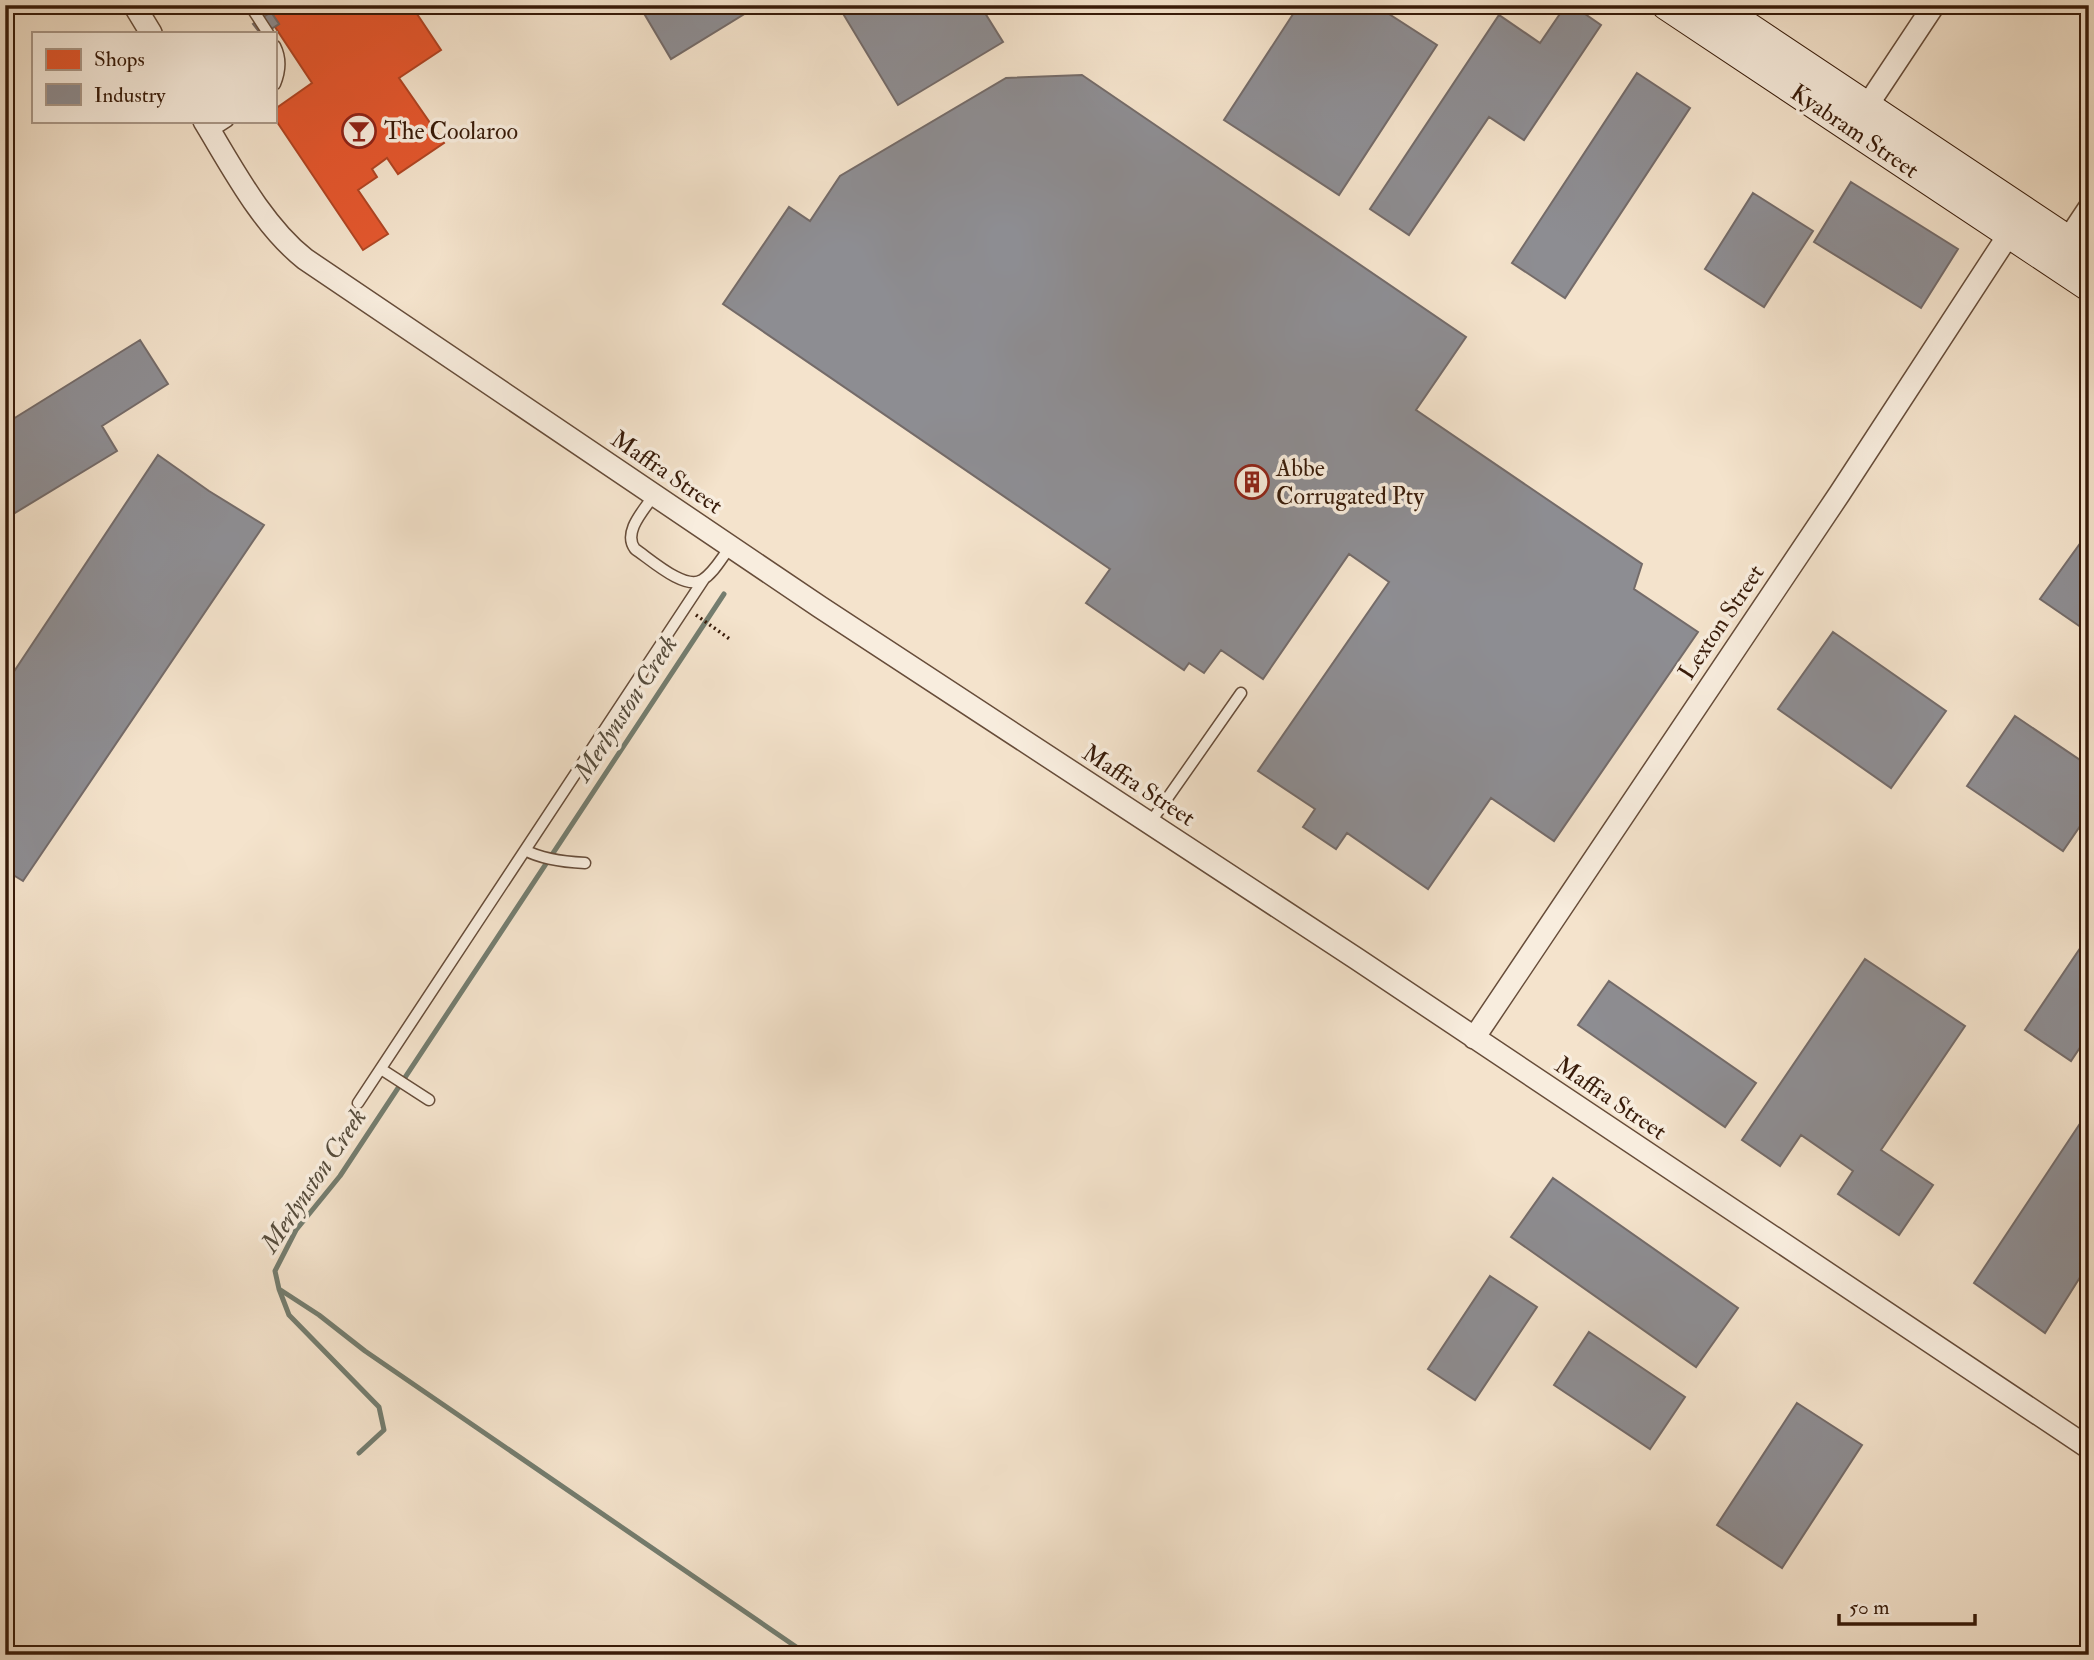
<svg xmlns="http://www.w3.org/2000/svg" width="2094" height="1660" viewBox="0 0 2094 1660" font-family="'IM FELL Double Pica',serif">
  <style>
    .shops { fill: #e4572e; stroke: #b04523; stroke-width: 2 }
    .industry { fill: #8d8d92; stroke: #746b69; stroke-width: 2 }
    .lines { fill: none; stroke-linecap: round; stroke-linejoin: round }
    .stream { stroke: #747d6f; stroke-width: 5 }
    .lane-casing { stroke: #674d3a; stroke-width: 13 }
    .street-casing { stroke: #674d3a; stroke-width: 24 }
    .secondary-casing { stroke: #381b09; stroke-width: 32 }
    .path { stroke: #381b09; stroke-width: 3.5; stroke-dasharray: 2 3.5; stroke-linecap: butt }
    .lane { stroke: #f8edde; stroke-width: 10 }
    .street { stroke: #f8edde; stroke-width: 21 }
    .secondary { stroke: #f8edde; stroke-width: 30 }
    .labels { text-anchor: middle; stroke-width: 7; stroke-linejoin: round; paint-order: stroke }
    .poi-label { font-size: 24px; fill: #381b09; stroke: #f8edde; text-anchor: start }
    .street-label { font-size: 24px; fill: #381b09; stroke: #f8edde }
    .water-label { font-size: 26px; font-style: italic; fill: #564c3c; stroke: #f8edde }
  </style>
  <rect width="100%" height="100%" fill="#f4e3cc"/>
  <filter id="stains"><feTurbulence type="fractalNoise" baseFrequency=".00286" numOctaves="4"/><feColorMatrix values="0 0 0 0 .2 0 0 0 0 .09 0 0 0 0 .02 0 0 0 .5 -.17"/></filter>
  <radialGradient id="worn" r=".72"><stop offset=".6" stop-color="#630" stop-opacity="0"/><stop offset="1" stop-color="#630" stop-opacity=".3"/></radialGradient>
  <path class="shops" d="M266 5H411L441 50 399 78 444 143 398 174 387 158 372 169 377 177 358 190 388 234 363 250 275 119V109L312 83 275 27 279 24Z"/>
  <path class="industry" d="M639 5H759L671 59Z
    M841 5H980L1003 42 898 105 839 7Z
    M1299 5H1375L1437 45 1339 195 1224 120Z
    M1566 5H1572L1601 25 1524 140 1489 117 1409 235 1370 209 1499 15 1540 43Z
    M271 12 279 24 265 33H260L253 24Z
    M1637 73 1690 108 1565 298 1512 263Z
    M1082 75 1466 337 1416 410 1642 564 1634 589 1698 632 1554 841 1491 798 1428 889 1347 833 1336 849 1303 827 1315 809 1258 771 1389 582 1349 554 1263 679 1221 650 1204 673 1189 663 1184 670 1086 603 1110 569 723 304 789 207 810 221 840 176 1006 78Z
    M1851 182 1958 249 1921 308 1814 242Z
    M1753 193 1813 231 1764 307 1705 269Z
    M140 340 168 384 102 426 117 451 5 519V424Z
    M158 455 209 491 264 525 23 881 5 870V685Z
    M2089 531V631L2088 632 2040 599Z
    M1833 632 1946 711 1891 788 1778 709Z
    M2015 716 2089 766V813L2063 851 1967 786Z
    M2089 935V1034L2071 1061 2025 1030Z
    M1865 959 1965 1026 1881 1150 1933 1185 1899 1235 1838 1194 1853 1171 1801 1135 1780 1166 1742 1140Z
    M1609 981 1756 1083 1725 1127 1578 1025Z
    M2089 1110V1263L2045 1333 1974 1283Z
    M1553 1178 1738 1308 1696 1367 1511 1237Z
    M1490 1276 1537 1307 1475 1400 1428 1369Z
    M1589 1332 1685 1397 1650 1449 1554 1385Z
    M1797 1403 1862 1445 1782 1568 1717 1525Z"/>
  <g class="lines">
    <path class="stream" d="M724 594 340 1176 296 1230 275 1271 279 1289 319 1315 365 1351 808 1655
      M279 1289 289 1315 379 1407 384 1430 359 1453"/>
    <g class="lane-casing">
      <path id="lane" d="M247 5 253 10 268 33
        M140 15 155 5
        M275 46C281 58 280 72 275 84
        M211 132 228 121
        M654 495C645 509 622 532 635 549 650 559 685 591 702 580 714 573 722 557 731 546
        M1150 823 1241 693
        M525 850C541 859 566 862 585 863
        M381 1069 429 1100
        M358 1103 704 579"/>
    </g>
    <g class="street-casing">
      <path id="street" d="M134 5 151 33
        M1867 106 1934 5
        M204 121C232 167 262 225 305 259L820 607 1357 959 2089 1448
        M2067 241 2089 208
        M1474 1038 1840 493 2009 234"/>
    </g>
    <g class="secondary-casing">
      <path id="secondary" d="M1667 5 2089 286
        M1714 5 2089 255"/>
    </g>
    <path class="path" d="M696 615 731 640"/>
    <use href="#lane" class="lane"/>
    <use href="#street" class="street"/>
    <use href="#secondary" class="secondary"/>
  </g>
  <defs>
    <g id="bar-ring" transform="scale(1.75)"><circle r="9.5" fill="#f8edde" stroke="#8f2418" stroke-width="1.5"/><path d="M-6-5H6L.8 .8V4.5H3.5V6h-7V4.5H-.8V.8Z" fill="#8f2418"/></g>
    <g id="building-ring" transform="scale(1.75)"><circle r="9.5" fill="#f8edde" stroke="#8f2418" stroke-width="1.5"/><path d="M-4-6H4V6H1V3H-1V6H-4ZM-2.5-4.3h1.7v1.8h-1.7ZM.8-4.3h1.7v1.8H.8ZM-2.5-1h1.7V.8h-1.7ZM.8-1h1.7V.8H.8Z" fill="#8f2418"/></g>
  </defs>
  <g fill-rule="evenodd">
    <use href="#bar-ring" x="359" y="131"/>
    <use href="#building-ring" x="1252" y="482"/>
  </g>
  <g class="labels">
    <g class="poi-label">
      <text x="384" y="139">The Coolaroo</text>
      <text x="1276" y="476">Abbe<tspan x="1276" dy="28">Corrugated Pty</tspan></text>
    </g>
    <g class="street-label">
      <text transform="translate(1855 131) rotate(34)" y="8">Kyabram Street</text>
      <text transform="translate(667 472) rotate(34)" y="8">Maffra Street</text>
      <text transform="translate(1721 622) rotate(-56)" y="8">Lexton Street</text>
      <text transform="translate(1139 785) rotate(33)" y="8">Maffra Street</text>
      <text transform="translate(1611 1098) rotate(34)" y="8">Maffra Street</text>
    </g>
    <g class="water-label">
      <text transform="translate(625 708) rotate(-57)" y="9">Merlynston Creek</text>
      <text transform="translate(313 1180) rotate(-56)" y="9">Merlynston Creek</text>
    </g>
  </g>
  <rect width="2094" height="1660" fill="none" stroke="#f4e3cc" stroke-width="28"/>
  <rect x="7" y="7" width="2080" height="1646" fill="none" stroke="#381b09" stroke-width="3.5"/>
  <rect x="14" y="14" width="2066" height="1632" fill="none" stroke="#381b09" stroke-width="2"/>
  <rect x="32" y="32" width="245" height="91" fill="#f8edde" stroke="#ab9989" stroke-width="2"/>
  <rect x="46" y="49" width="35" height="21" fill="#e4572e" stroke="#ab9989" stroke-width="2"/>
  <text x="94" y="66" font-size="21" fill="#381b09">Shops</text>
  <rect x="46" y="84" width="35" height="21" fill="#8d8d92" stroke="#ab9989" stroke-width="2"/>
  <text x="94" y="102" font-size="21" fill="#381b09">Industry</text>
  <path d="M1839 1614v10h136v-10" fill="none" stroke="#381b09" stroke-width="3.5"/>
  <text x="1849" y="1614" font-size="21" fill="#381b09" stroke="#f8edde" stroke-width="5" paint-order="stroke">50 m</text>
  <rect width="100%" height="100%" filter="url(#stains)"/>
  <rect width="100%" height="100%" fill="url(#worn)"/>
</svg>
